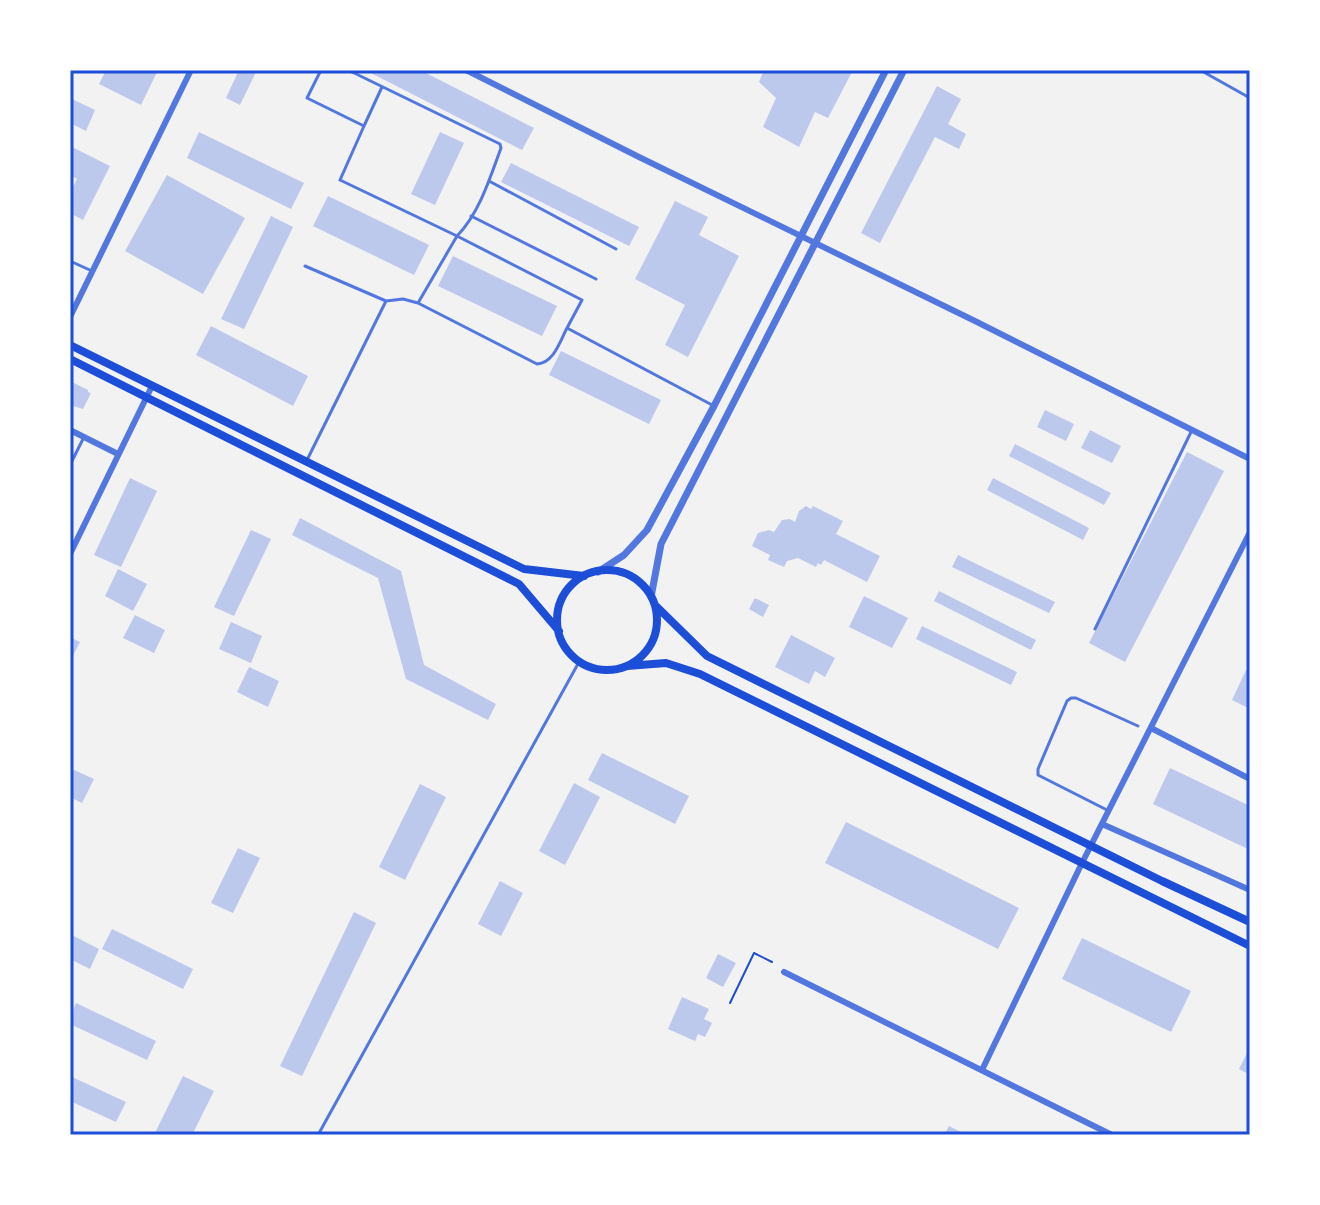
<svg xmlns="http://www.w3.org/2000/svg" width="1320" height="1205" viewBox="0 0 1320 1205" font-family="'DejaVu Sans',sans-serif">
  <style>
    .building { fill: #bdc9ec }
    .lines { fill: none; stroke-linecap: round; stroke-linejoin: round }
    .path { stroke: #1d4ed8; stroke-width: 2 }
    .service { stroke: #5277de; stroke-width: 3 }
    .minor { stroke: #5277de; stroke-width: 6 }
    .tertiary { stroke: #5277de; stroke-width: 7 }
    .secondary { stroke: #1d4ed8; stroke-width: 8 }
    .neatline { fill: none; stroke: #1d4ed8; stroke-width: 3 }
  </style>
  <rect width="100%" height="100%" fill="#f2f2f2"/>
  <path class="building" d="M106 70H158L141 105 99 84Z
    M239 70H257L240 105 226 98Z
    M365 70H420L534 128 522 150Z
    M764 70H853L828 118 815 112 799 147 763 127 776 98 759 82Z
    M937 86 961 99 948 124 966 134 959 149 935 137 880 243 861 233Z
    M70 98 95 110 86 131 70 123Z
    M199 132 304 183 291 209 187 158Z
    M440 132 464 143 435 205 411 194Z
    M70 146 110 166 83 220 70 213V193L77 179 70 175Z
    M511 163 639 227 629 246 501 182Z
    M167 175 245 218 203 294 125 251Z
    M328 196 429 245 414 275 313 226Z
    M675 201 708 217 699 235 739 256 688 357 665 345 685 305 635 279Z
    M271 216 293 227 244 329 221 319Z
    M453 256 557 306 542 336 438 286Z
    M211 326 308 376 293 406 196 355Z
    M561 351 661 400 649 424 549 375Z
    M70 381 88 390V392L91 393 83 409 70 405Z
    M1045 410 1074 424 1066 441 1037 427Z
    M1090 430 1121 446 1112 463 1081 448Z
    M1015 444 1111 493 1104 505 1009 456Z
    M1187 452 1224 471 1125 662 1089 643Z
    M130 478 157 491 121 567 94 555Z
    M993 478 1089 528 1083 540 987 490Z
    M806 506 811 509 813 506 843 521 836 534 880 556 867 582 824 560 821 565 818 563 816 567 798 558 787 561 784 567 768 560 770 555 752 546 758 533 769 530 774 532 782 520 790 519 795 522 799 511Z
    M300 518 401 571 424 665 496 704 488 720 406 679 378 578 292 535Z
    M251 530 271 539 234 616 214 607Z
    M958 555 1055 602 1049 613 952 567Z
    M118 569 147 584 133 611 105 596Z
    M939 591 1036 640 1031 650 934 601Z
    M864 596 908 618 892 648 849 627Z
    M755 598 769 605 763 617 749 609Z
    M135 615 165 630 154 653 123 638Z
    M231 622 262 636 251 663 219 649Z
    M922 626 1017 672 1011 685 916 639Z
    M791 635 835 658 825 677 815 671 809 684 775 667Z
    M70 637 80 642 70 662Z
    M249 667 279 681 268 707 237 692Z
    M1246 670 1250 672V709L1232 700Z
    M602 753 689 796 675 824 588 780Z
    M70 768 94 779 82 803 70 797Z
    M1170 768 1250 806V850L1153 804Z
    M574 783 600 797 565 865 539 851Z
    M420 784 446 797 405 880 379 867Z
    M846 822 1019 908 998 949 825 863Z
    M238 848 260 858 233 913 211 903Z
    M500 881 523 893 501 936 478 924Z
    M354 912 376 923 302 1076 280 1066Z
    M112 929 193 969 183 989 102 949Z
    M70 934 99 949 90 969 70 959Z
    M1082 938 1191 991 1171 1032 1062 979Z
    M718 954 736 963 723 987 706 978Z
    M682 997 709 1009 704 1019 712 1023 705 1037 698 1034 695 1041 668 1029Z
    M76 1003 156 1041 147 1060 70 1024V1017Z
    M1250 1047V1075L1239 1069Z
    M70 1076 126 1102 116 1122 70 1101Z
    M183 1076 214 1091 192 1135H154Z
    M949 1126 967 1135H944Z"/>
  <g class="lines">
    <path class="path" d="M730 1003 754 953 772 962"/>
    <path class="service" d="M321 70 307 98 364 126 340 180 457 236 582 300 567 328 714 406
      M1200 70 1250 98
      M364 126 382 87
      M489 181 616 249
      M471 216 596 279
      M70 261 92 271
      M305 266 386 301
      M418 303 537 364C554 363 560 341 567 328
      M306 462 386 301 403 299 418 303 457 236C479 214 490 178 501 148L500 144 348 70
      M70 465 84 437
      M1095 629 1192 430
      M1109 811 1038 775V769L1067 701 1071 698H1076L1138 726
      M318 1135 579 662"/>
    <path class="minor" d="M466 70 639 157 975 321 1250 459
      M70 317 191 70
      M70 430 118 454
      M70 554 152 386
      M1151 728 1250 779
      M1102 824 1250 890
      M784 972 1112 1135
      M982 1070 1082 863 1250 532"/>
    <path class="tertiary" d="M598 572 624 555 647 530 714 406 886 70
      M651 597 661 544 904 70"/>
    <path class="secondary" d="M70 345 524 569 584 576
      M70 359 519 584 559 631
      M557 620a50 50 0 1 1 100 0a50 50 0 1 1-100 0Z
      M655 605 707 656 1162 881 1250 922
      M627 666 666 663 700 674 1250 946"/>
  </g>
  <rect width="1320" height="1205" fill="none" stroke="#ffffff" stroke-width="144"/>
  <rect x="72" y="72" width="1176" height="1061" class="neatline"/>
</svg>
